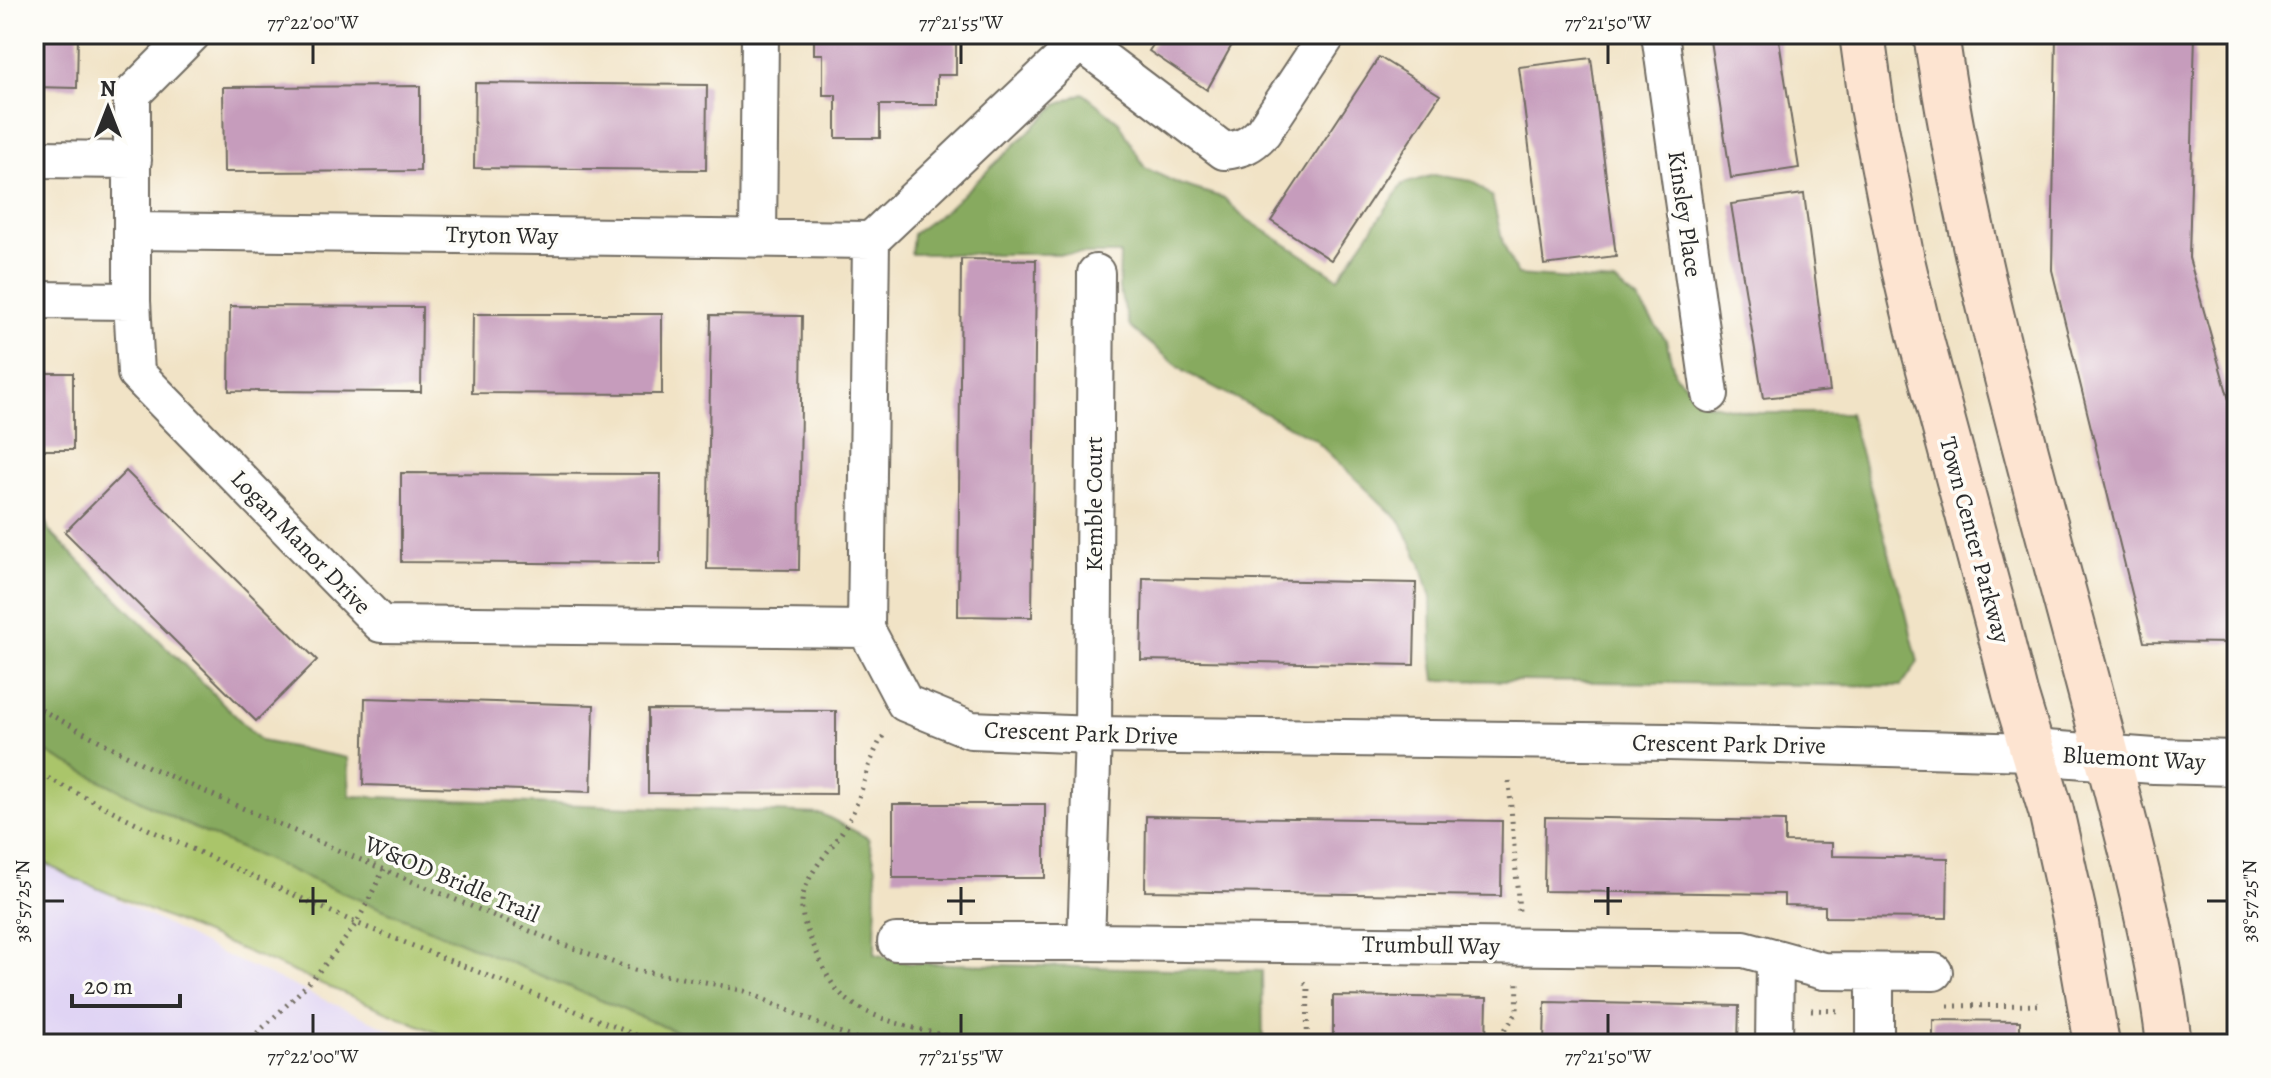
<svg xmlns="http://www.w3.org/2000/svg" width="2271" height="1078" viewBox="0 0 2271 1078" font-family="Alegreya,serif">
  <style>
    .built { fill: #e0d4f4 }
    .green { fill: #aac56b; stroke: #6a784b; stroke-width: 2 }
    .forest { fill: #87aa5f; stroke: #596a45; stroke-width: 2 }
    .building { fill: #c69cbc }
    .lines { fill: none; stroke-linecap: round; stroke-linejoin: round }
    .minor-casing { stroke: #706b61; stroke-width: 40 }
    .tertiary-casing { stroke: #706b61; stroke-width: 48 }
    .secondary-casing { stroke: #706b61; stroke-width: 48 }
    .path { stroke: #706b61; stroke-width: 5; stroke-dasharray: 2 6; stroke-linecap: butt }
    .minor { stroke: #fff; stroke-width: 36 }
    .tertiary { stroke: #fff; stroke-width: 44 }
    .secondary { stroke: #fde4d1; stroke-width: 44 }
    .ticks { fill: none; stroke: #2b2b2b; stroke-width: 3 }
    .labels { text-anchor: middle; stroke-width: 7; stroke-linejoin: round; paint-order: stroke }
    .street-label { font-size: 24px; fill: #2b2b2b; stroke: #fdfcf7 }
    .neatline { fill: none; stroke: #2b2b2b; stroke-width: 3 }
    .ticks-label { font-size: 20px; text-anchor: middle; fill: #2b2b2b }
  </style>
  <rect width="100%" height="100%" fill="#fdfcf7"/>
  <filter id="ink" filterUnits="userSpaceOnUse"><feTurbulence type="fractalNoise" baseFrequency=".0125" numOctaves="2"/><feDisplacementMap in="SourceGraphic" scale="16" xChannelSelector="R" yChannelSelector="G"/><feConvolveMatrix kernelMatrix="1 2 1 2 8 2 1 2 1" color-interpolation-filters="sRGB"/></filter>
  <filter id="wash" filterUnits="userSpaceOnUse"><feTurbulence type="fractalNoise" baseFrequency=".006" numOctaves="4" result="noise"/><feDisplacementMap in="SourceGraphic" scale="32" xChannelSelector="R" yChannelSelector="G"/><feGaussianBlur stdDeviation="1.8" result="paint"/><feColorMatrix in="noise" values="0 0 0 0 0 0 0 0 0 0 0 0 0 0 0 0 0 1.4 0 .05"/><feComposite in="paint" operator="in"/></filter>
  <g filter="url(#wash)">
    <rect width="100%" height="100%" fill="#f1e3c6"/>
    <path class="built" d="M34 855 218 952 423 1044H34Z"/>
    <path class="green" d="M34 667 107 711 1023 1044H463L71 877 34 857Z"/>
    <path class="forest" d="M1083 93 1119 122 1145 168 1179 184 1224 198 1242 216 1338 278 1403 184 1434 175 1472 181 1492 197 1503 243 1517 275 1615 282 1638 301 1666 340 1675 375 1706 403 1755 413H1849L1905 609 1918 662 1901 686 1435 680 1432 658 1431 598 1421 564 1401 522 1314 439 1185 372 1130 327 1119 289 1120 254H911L913 234 947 209 1057 105Z
      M34 487 49 531 261 741 348 758 350 796 822 814 868 838 876 868 875 954 908 963 1262 971 1263 1044H714L672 1030 317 882 187 825 34 746Z"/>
    <g id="blocks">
      <path class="building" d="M34 34H78L77 88 34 87Z
        M814 34H956V75H937V105H880V138H836V95H823V54H814Z
        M1160 34H1238L1207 90 1149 51Z
        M1709 34H1778L1799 168 1731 178Z
        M2056 34H2195L2189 258 2237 428V643L2144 642 2052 270Z
        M1379 57 1440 95 1331 260 1271 221Z
        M1591 58 1616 256 1544 265 1519 67Z
        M475 83 707 85 706 170 474 168Z
        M420 86V171L224 172 223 87Z
        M1804 194 1830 391 1763 398 1731 204Z
        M961 259 1036 260 1032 617 958 616Z
        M230 306 422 307 421 392 229 391Z
        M473 314H662V394L472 393Z
        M711 315 802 316 799 570 707 569Z
        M34 373H73V450H34Z
        M126 471 317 660 256 721 65 532Z
        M401 473 661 474 660 564 401 562Z
        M1143 578 1416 583 1414 665 1141 660Z
        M365 698 594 705 591 792 363 785Z
        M648 710 836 711V794L648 793Z
        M893 804H1045V878H893Z
        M1146 816 1502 821 1501 896 1145 891Z
        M1545 817 1785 821V842L1832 843V856L1948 858 1947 918 1825 917V906L1784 905V894L1544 891Z
        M1333 996 1487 998 1486 1044H1333Z
        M1545 1002 1739 1006 1738 1044H1544Z
        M1933 1020 2020 1021V1044H1933Z"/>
    </g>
  </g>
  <g filter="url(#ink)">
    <use href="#blocks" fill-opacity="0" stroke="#706b61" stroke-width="2"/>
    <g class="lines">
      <g class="minor-casing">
        <path id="minor" d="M192 34 132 94V301L136 373 381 624 866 629
          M1083 34 1080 42 871 240 866 629 905 703 971 730 1093 735 1669 742 2032 752
          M1660 34 1710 394
          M1080 42 1224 151C1242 149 1251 145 1263 132L1328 34
          M34 159 133 160
          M132 231 871 240
          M758 239 760 34
          M34 300 132 301
          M896 942H1086L1744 949 1823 971 1934 972
          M1086 942 1093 735 1096 273
          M1774 1044 1775 958
          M1875 1044V972"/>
      </g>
      <g class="tertiary-casing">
        <path id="tertiary" d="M2032 752 2154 761 2237 763"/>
      </g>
      <g class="secondary-casing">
        <path id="secondary" d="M1862 34 1872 107 1902 260 1920 336 1997 622 2015 693 2051 811 2075 918 2097 1044
          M1936 34C1969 264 2037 488 2096 713 2124 822 2156 931 2169 1044"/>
      </g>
      <path class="path" d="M34 706 149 767 342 852 554 941 634 970 705 982 745 991 830 1029 871 1044
        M883 736C866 763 864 793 849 820 837 844 816 861 806 886 797 907 804 925 813 944 820 960 827 979 839 992 866 1023 940 1033 980 1044
        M34 771 150 830 356 923 658 1044
        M1509 781 1519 911
        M1304 983 1308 986 1307 1044
        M1948 1006 2044 1005
        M1811 1010 1841 1011
        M245 1044C286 1007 324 971 355 925 366 907 374 888 384 869
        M1500 1044V1037L1517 1012 1518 982"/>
      <use href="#minor" class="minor"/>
      <use href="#tertiary" class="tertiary"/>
      <use href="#secondary" class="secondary"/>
    </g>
  </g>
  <path class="ticks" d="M313 44V64M961 44V64M1608 44V64M313 887V915M961 887V915M1608 887V915M44 901H64M299 901H327M947 901H975M1594 901H1622M2207 901H2227M313 1014V1034M961 1014V1034M1608 1014V1034"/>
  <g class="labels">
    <g class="street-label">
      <text transform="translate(1685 214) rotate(82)" y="8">Kinsley Place</text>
      <text transform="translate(502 235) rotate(1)" y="8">Tryton Way</text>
      <text transform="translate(1094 504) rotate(-90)" y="8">Kemble Court</text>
      <text transform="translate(1975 540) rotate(75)" y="8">Town Center Parkway</text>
      <text transform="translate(301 542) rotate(46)" y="8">Logan Manor Drive</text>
      <text transform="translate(1081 733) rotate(2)" y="8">Crescent Park Drive</text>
      <text transform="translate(1729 744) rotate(1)" y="8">Crescent Park Drive</text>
      <text transform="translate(2134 758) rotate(3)" y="8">Bluemont Way</text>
      <text transform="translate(452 879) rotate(23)" y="8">W&amp;OD Bridle Trail</text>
      <text transform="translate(1431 945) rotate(1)" y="8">Trumbull Way</text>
    </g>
  </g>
  <rect width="2271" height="1078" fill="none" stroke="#fdfcf7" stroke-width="88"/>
  <g transform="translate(108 108)" stroke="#fdfcf7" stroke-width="6" paint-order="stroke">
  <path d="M0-6L14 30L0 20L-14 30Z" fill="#2b2b2b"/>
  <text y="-12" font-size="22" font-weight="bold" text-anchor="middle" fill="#2b2b2b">N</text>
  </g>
  <path d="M72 994v12h108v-12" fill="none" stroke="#2b2b2b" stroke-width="4"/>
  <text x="84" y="994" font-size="24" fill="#2b2b2b" stroke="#fdfcf7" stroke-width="6" paint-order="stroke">20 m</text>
  <rect x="44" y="44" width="2183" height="990" class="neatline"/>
  <g class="ticks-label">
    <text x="313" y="29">77°22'00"W</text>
    <text x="961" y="29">77°21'55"W</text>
    <text x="1608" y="29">77°21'50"W</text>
    <text transform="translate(22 901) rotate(-90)" y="7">38°57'25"N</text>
    <text transform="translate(2249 901) rotate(-90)" y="7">38°57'25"N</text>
    <text x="313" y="1063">77°22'00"W</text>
    <text x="961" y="1063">77°21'55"W</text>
    <text x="1608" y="1063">77°21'50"W</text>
  </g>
</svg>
